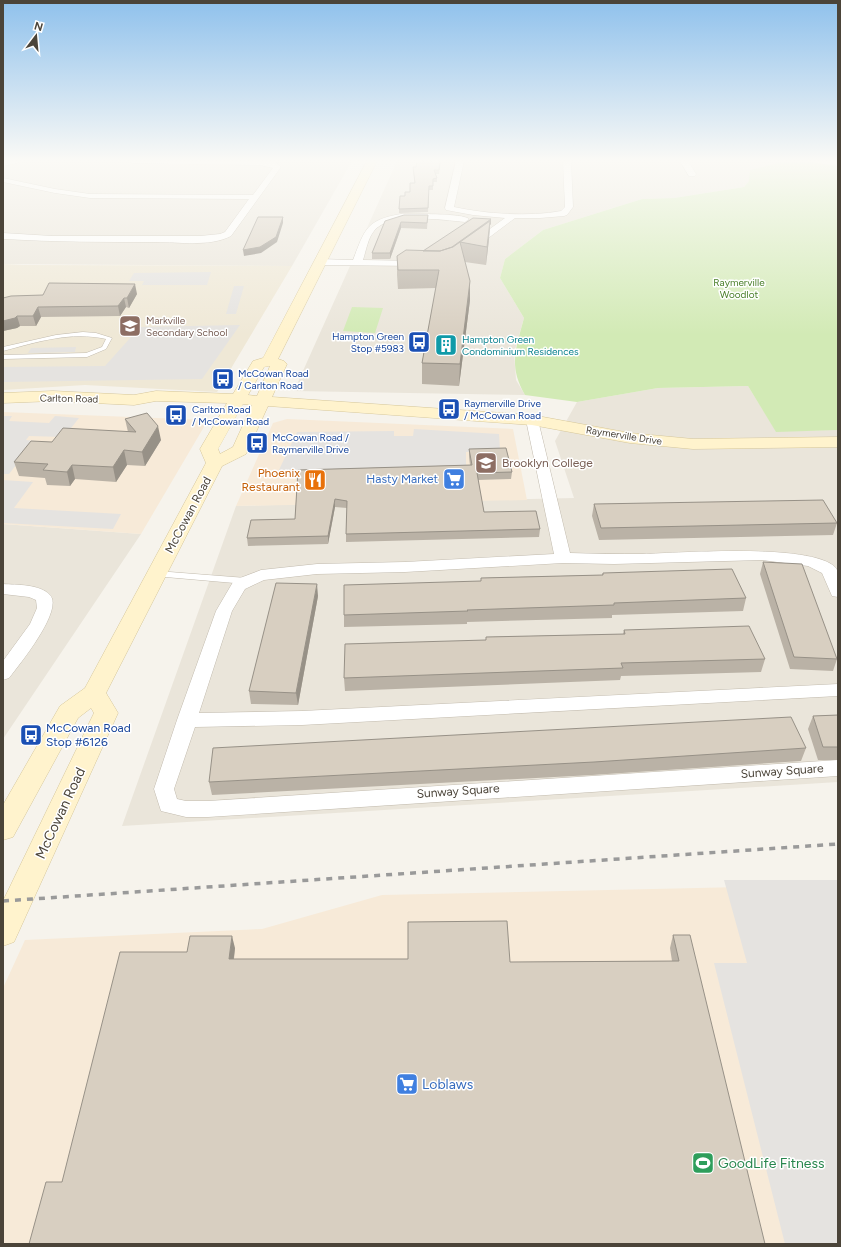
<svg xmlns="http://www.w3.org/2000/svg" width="841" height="1247" viewBox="0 0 841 1247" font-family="Figtree,sans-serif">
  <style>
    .residential { fill: #eae5da }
    .commercial { fill: #f7ead8 }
    .education { fill: #efe8d6 }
    .green { fill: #d2eab5 }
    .parking { fill: #e5e3e0 }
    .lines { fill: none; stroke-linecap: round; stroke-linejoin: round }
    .lane-casing { stroke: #c2bbae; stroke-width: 1 }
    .street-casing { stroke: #c2bbae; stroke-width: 1 }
    .secondary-casing { stroke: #d6c79b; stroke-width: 1 }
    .lane { fill: #fff; fill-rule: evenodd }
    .street { fill: #fff; fill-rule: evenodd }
    .secondary { fill: #fff3cd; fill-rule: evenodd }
    .rail { stroke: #9a9a9a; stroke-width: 3.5; stroke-dasharray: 6 6; stroke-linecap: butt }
    .wall { fill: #bab2a6 }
    .shaded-wall { fill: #979187 }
    .building { fill: #d8cfc1; stroke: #979187 }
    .labels { text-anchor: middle; stroke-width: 3; stroke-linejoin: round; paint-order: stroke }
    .far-park-label { font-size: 10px; fill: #4a7f2a; stroke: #fff }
    .far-education-label { font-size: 10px; fill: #785e54; stroke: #fff; text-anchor: start }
    .far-transit-label { font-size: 10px; fill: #164399; stroke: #fff; text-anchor: start }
    .far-culture-label { font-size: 10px; fill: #0d838f; stroke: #fff; text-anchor: start }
    .far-street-label { font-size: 10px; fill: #4b4439; stroke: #fff }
    .education-label { font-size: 12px; fill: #785e54; stroke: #fff; text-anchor: start }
    .food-label { font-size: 12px; fill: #c56008; stroke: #fff; text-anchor: end }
    .shop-label { font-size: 12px; fill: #366cbe; stroke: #fff; text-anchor: end }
    .street-label { font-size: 12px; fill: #4b4439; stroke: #fff }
    .transit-label { font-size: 12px; fill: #164399; stroke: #fff; text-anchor: start }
    .near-street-label { font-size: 14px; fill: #4b4439; stroke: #fff }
    .near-shop-label { font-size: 14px; fill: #366cbe; stroke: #fff; text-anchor: start }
    .near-leisure-label { font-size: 14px; fill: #27864d; stroke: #fff; text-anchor: start }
  </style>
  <rect width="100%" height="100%" fill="#f6f3ec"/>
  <path class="residential" d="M3 161H352L292 266 3 264Z
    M397 161H798L781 162 749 181 744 187 674 198 642 199 543 230 505 259 500 278 524 318 514 353 516 380 525 395 294 391Z
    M748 386 776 431 838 430V782L122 826 236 506 574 498 555 441 577 402 658 388Z
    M3 524 141 534 3 739Z"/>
  <path class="commercial" d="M3 412 208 420 141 534 3 524Z
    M287 419 513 429 527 500 236 506 273 423Z
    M838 885V1244H3V988L25 940 262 929 382 895Z"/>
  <path class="education" d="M3 264 23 265 292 266 217 392 85 385 3 390Z"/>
  <path class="green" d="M804 161 838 166V430L776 432 748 386 658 388 577 402 525 395C508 365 516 349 524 318L500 278 505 259 543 230 642 199 674 198 744 187 749 181 750 170 781 162Z
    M352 307 383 308 375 333 343 331Z"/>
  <path class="parking" d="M211 272 207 285H142L144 281H129L134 273Z
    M234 286H244L236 314H226Z
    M240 325 202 379 3 382V367L105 366 140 327Z
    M76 347 75 352 28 353 31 348Z
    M3 416H12L9 421 49 423 55 416 79 418 64 437 29 436 26 440 35 441 9 474H3Z
    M414 429 499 434 500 450 466 452V466L278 472 297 432 394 431V436H413Z
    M3 480 33 482 14 508 121 514 113 529 3 523Z
    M724 880H838V1244H785L714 963H747Z"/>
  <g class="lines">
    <g class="lane-casing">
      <path id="lane" d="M83 332 96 333 112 338 106 349 87 357 3 359V355L86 353 102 347 106 339C71 331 37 342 3 351V347L56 335Z
        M157 571 246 578 250 581 246 584 154 576 153 574 154 572Z"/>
    </g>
    <g class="street-casing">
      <path id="street" d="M18 161 17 163 3 166V162Z
        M129 161H262L275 162 281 167 231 236C210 247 179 242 156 242 105 242 54 242 3 239V233L52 236H200L220 234 225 232 249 199 90 198 55 193 3 182V178L55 189 90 194 253 195 273 168 260 165 133 163Z
        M456 161H464L454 207C486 214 529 217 561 211L565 207 563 161H571L573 207 567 215 564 216 540 218H515L475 248H469V244L505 218 473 215 446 210 445 208Z
        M680 161H688L696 174 695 176H689Z
        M401 214C413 214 463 213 469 219L465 222C443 220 388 212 374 231 368 238 366 251 363 260L419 261 422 262 424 264 422 266 319 265 314 262 319 259 353 260C365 229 366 220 401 214Z
        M532 416 538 420 570 553C594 554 618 554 643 554 680 553 810 543 835 567 841 573 838 589 838 597L832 596 822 573 808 566 762 560 614 564 563 563 405 572 317 574 264 580 245 589 232 611 199 713 302 711 838 684V696L302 725 195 727 174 789 177 799 186 801H208L838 760V776L208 817H186L161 811 154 789 177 720 216 611 233 582 240 578 261 570 317 564 405 562 554 554 526 420Z
        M3 584C17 585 40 584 50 595 64 610 19 665 9 678L3 680V661L30 624 37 608 36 600 29 597 3 594Z"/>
    </g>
    <g class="secondary-casing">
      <path id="secondary" d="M367 161H377L278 359 284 361 287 364 272 397 532 415 630 433 693 439 838 437V447L693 449 630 443 532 425 268 406 246 454 222 466 106 693 118 713 14 942 3 946V901L94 713 91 708 78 718 13 837 3 840V805L60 706 85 688 206 463 200 449 227 403 156 401 134 405 53 401 3 403V393L53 391 134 395 156 391 233 394 253 361 263 358ZM269 366H270L257 396 248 395 264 367ZM243 404 252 405 233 447 220 454 218 449Z"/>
    </g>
    <use href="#lane" class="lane"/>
    <use href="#street" class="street"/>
    <use href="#secondary" class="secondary"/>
    <path class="rail" d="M3 901 838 844"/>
  </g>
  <path class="wall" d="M441 161 439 174H435L437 178V182H433V190H429L428 212 399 213V209L405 196 410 192 415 183 413 167H416Z
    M428 215 427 229 401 228 390 259H372V253L385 221Z
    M491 219V224L490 225 489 239 486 265 465 262 470 281V300L459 386 422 384V363L436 288 398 289 397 275V256L423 251Z
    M137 294 129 308 126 307 120 316 41 317 36 326H20L17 328 3 331V298L43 295Z
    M125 419 161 440 145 466 127 465 116 482 75 479 70 486 47 485 45 478 19 476 14 462 52 442 128 432Z
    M469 449 512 472 511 479 478 480 484 512 540 529 539 537 346 542V534L347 508 335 507 328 544 248 546 247 538 295 519 298 470 470 465 469 457Z
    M594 504 837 523 833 535 599 540 592 516Z
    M763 562 837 659 833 671 790 669 760 574Z
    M603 573 746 598 743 611 612 615V618L467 622V624L344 627V615L481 581V578L602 575Z
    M318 596 298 705 251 704 249 691Z
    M624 630 765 659 761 672 621 676 620 680 345 691 344 678 486 640V637L623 634Z
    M838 715V760H818L808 729 813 716Z
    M806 748 801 761 592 775 212 795 209 782Z
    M673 935 765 1244 62 1182 187 952 235 948 234 959 510 962 672 961 670 948Z"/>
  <path class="shaded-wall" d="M283 217V223L277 242 261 253 244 256 243 250Z
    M491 219V224L490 225 489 239 486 265 487 247 460 242 439 254Z
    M401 222V228L390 259V253Z
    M470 281V300L459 386 460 364Z
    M135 284 137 294 129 308 127 298Z
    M124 298 126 307 120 316 118 306Z
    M38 307 41 317 36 326 33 316Z
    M17 316 20 326 17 328 3 331V321Z
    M158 426 161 440 145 466 142 452Z
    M124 450 127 465 116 482 113 467Z
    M72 465 75 479 70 486 67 472Z
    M335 499V507L328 544V536Z
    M317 584 318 596 298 705 296 693Z
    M232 936 235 948 232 972 229 959Z"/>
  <path class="building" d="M417 161H440L439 170H434L437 178 433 179V186H429L428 208 399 209 400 196H405V192H410V183H415L413 167H416Z
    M404 215H428L427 223 401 222 390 253H372L385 221Z
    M258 217H283L276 237 260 247 243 250Z
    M473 218 491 219 452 247 440 251H423Z
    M490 221 487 247 460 242 470 281 460 364 422 363 439 270H398L397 256 406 250 440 251 453 247Z
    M49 283 135 284 127 298H124L118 306 38 307 33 316H17L15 318 3 321V298L11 296 43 295Z
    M147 413 158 426 142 452 124 450 113 467 72 465 67 472 43 470 48 464 14 462 31 441 52 442 63 428 136 432 125 419Z
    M506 448 512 472 477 473 484 512 536 511 540 529 346 534 347 501 335 499 328 536 247 538 251 520 295 519 298 470 472 465 469 449Z
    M823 500 837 523 601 528 594 504Z
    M763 562 802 564 837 659 794 657Z
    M732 569 746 598 614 603V605L467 610 468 611 344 615V585L481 581V578L603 575V573Z
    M276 583 317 584 296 693 249 691Z
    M749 626 765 659 621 663 623 668 344 678 345 644 486 640V637L625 634 624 630Z
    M838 715V747H823L813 716Z
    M791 717 806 748 594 762 209 782 213 748Z
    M507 921 510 962 679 961 673 935H690L765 1244H29L46 1182H62L120 952H187L190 936H232L229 959H408V922Z"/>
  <linearGradient id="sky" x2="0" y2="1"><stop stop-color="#8fc1ec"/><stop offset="0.48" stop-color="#fbfaf6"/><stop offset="1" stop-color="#fbfaf6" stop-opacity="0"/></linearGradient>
  <rect width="841" height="335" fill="url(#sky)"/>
  <defs>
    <g id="school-square" transform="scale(1.15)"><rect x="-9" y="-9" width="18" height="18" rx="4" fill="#8d6e63" stroke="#fff"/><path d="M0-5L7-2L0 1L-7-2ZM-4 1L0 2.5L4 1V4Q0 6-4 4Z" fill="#fff"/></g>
    <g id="bus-square" transform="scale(1.15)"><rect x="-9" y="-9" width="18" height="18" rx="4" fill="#1a4fb4" stroke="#fff"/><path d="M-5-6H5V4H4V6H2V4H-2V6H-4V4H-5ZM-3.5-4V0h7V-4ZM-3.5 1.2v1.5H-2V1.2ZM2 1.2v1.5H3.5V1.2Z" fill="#fff"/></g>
    <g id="building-square" transform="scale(1.15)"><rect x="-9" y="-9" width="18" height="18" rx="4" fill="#0f9aa8" stroke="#fff"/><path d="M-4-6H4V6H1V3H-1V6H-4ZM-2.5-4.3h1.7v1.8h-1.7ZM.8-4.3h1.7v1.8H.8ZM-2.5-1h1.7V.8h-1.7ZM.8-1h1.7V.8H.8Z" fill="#fff"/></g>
    <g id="university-square" transform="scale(1.15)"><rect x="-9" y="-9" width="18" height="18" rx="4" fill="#8d6e63" stroke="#fff"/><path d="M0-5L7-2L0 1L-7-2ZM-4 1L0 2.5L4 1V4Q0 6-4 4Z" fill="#fff"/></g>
    <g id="supermarket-square" transform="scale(1.15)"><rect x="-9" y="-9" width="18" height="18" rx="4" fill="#3f7fe0" stroke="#fff"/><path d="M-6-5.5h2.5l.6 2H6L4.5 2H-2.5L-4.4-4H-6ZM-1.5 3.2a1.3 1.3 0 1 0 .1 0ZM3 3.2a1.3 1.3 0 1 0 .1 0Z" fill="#fff"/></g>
    <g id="restaurant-square" transform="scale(1.15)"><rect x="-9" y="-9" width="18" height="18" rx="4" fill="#e8710a" stroke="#fff"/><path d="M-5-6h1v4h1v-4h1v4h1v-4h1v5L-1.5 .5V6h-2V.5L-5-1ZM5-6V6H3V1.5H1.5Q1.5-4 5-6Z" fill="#fff"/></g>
    <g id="stadium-square" transform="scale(1.15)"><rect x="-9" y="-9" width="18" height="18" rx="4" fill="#2e9e5b" stroke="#fff"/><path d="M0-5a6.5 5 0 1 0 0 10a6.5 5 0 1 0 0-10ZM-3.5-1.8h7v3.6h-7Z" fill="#fff"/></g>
  </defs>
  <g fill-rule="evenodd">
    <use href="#school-square" x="130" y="326"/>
    <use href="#bus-square" x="419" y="342"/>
    <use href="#building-square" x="446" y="345"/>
    <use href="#bus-square" x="223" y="379"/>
    <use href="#bus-square" x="449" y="409"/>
    <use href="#bus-square" x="176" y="415"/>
    <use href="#bus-square" x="257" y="443"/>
    <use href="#university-square" x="486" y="463"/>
    <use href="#supermarket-square" x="454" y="479"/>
    <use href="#restaurant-square" x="315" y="480"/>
    <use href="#bus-square" x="31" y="735"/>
    <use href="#supermarket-square" x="407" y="1084"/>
    <use href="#stadium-square" x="703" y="1163"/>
  </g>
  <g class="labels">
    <g class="far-park-label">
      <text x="739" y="286">Raymerville<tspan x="739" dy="12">Woodlot</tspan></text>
    </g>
    <g class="far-education-label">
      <text x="146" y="324">Markville<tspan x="146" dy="12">Secondary School</tspan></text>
    </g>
    <g class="far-transit-label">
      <text x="404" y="340" text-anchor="end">Hampton Green<tspan x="404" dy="12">Stop #5983</tspan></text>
      <text x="238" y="377">McCowan Road<tspan x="238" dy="12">/ Carlton Road</tspan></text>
      <text x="464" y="407">Raymerville Drive<tspan x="464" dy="12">/ McCowan Road</tspan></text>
      <text x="192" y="413">Carlton Road<tspan x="192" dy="12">/ McCowan Road</tspan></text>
      <text x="272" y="441">McCowan Road /<tspan x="272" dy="12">Raymerville Drive</tspan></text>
    </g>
    <g class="far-culture-label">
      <text x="462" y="343">Hampton Green<tspan x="462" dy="12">Condominium Residences</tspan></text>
    </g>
    <g class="far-street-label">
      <text transform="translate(69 398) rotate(1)" y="4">Carlton Road</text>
      <text transform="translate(624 435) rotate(9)" y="4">Raymerville Drive</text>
    </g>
    <g class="education-label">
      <text x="502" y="467">Brooklyn College</text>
    </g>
    <g class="food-label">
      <text x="300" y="477">Phoenix<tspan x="300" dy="14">Restaurant</tspan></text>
    </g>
    <g class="shop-label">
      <text x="438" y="483">Hasty Market</text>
    </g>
    <g class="street-label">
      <text transform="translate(188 515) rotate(-62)" y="4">McCowan Road</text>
      <text transform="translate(782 771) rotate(-4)" y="4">Sunway Square</text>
      <text transform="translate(458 791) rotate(-4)" y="4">Sunway Square</text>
    </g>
    <g class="transit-label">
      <text x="46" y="732">McCowan Road<tspan x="46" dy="14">Stop #6126</tspan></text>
    </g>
    <g class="near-street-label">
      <text transform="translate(60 813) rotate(-65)" y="5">McCowan Road</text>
    </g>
    <g class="near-shop-label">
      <text x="422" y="1089">Loblaws</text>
    </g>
    <g class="near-leisure-label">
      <text x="718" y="1168">GoodLife Fitness</text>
    </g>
  </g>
  <rect width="841" height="1247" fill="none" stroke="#4b4439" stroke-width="8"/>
  <g transform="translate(36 36) rotate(16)" stroke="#ffffff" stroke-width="3" paint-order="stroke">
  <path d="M0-3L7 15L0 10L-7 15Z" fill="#4b4439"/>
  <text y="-6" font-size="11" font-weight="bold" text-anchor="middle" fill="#4b4439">N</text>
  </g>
</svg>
